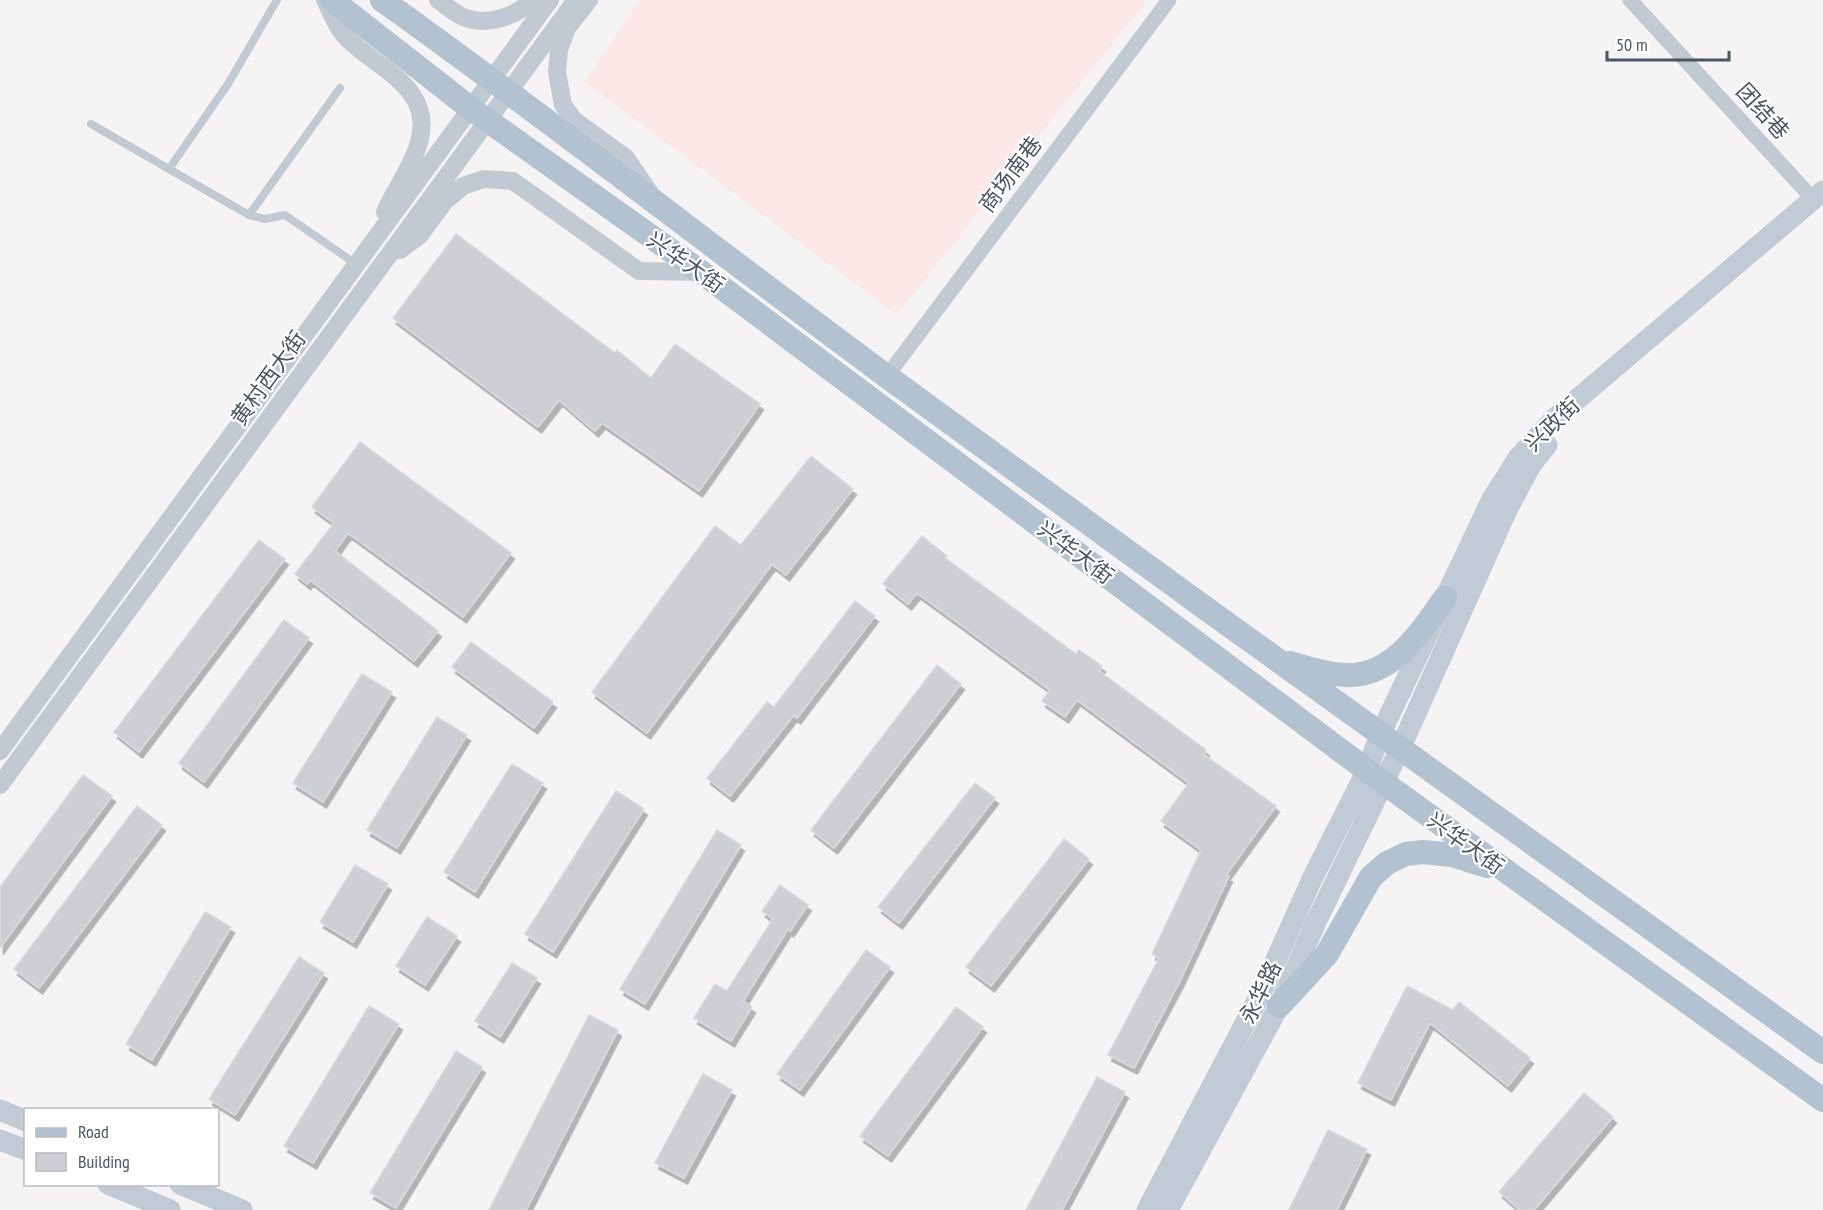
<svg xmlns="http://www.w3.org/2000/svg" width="1823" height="1210" viewBox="0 0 1823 1210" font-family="'PT Sans Narrow','Noto Sans SC',sans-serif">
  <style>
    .medical { fill: #fce8e6 }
    .building { fill: #cdcfd5; stroke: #d7d9de; stroke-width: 1.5; filter: url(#shadow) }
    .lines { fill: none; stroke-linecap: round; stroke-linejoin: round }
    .service { stroke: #c1cad2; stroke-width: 8 }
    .minor { stroke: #c1cad2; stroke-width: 15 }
    .tertiary { stroke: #c1cad2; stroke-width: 18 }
    .secondary { stroke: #c1cbd6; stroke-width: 21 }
    .primary { stroke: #b3c2d1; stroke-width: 24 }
    .labels { text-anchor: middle; stroke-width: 4.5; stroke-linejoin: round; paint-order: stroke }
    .street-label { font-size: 22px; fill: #4a5661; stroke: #fff }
  </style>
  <defs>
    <filter id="shadow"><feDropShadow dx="3.5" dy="6" stdDeviation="0" flood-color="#0004"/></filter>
  </defs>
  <rect width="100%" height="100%" fill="#f5f3f3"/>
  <path class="medical" d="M640 0H1147L897 315 584 82Z"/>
  <path class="building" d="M456 234 615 353 617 350 651 378 675 344 760 404 699 491 602 423 595 431 559 400 538 427 393 318Z
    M360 442 511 553 463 617 348 533 335 551 438 631 414 661 310 580 307 584 295 574 334 523 312 507Z
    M811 456 853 489 786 575 772 564 647 733 592 692 715 526 741 545Z
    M922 536 947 556 945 558 1076 654 1079 650 1102 666 1099 671 1206 750 1203 754 1276 806 1226 875 1229 876 1181 979 1134 1068 1108 1055 1159 958 1152 954 1201 850 1161 821 1189 783 1077 700 1065 717 1042 701 1050 690 917 593 908 604 883 584Z
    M259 540 285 559 139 752 114 732Z
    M855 601 875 616 797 718 794 715 730 796 707 778 767 702 774 707Z
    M284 620 309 638 204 782 179 763Z
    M471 642 553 702 534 728 452 667Z
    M937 665 961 684 834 848 811 830Z
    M362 674 392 692 323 802 293 783Z
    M437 717 467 735 397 848 367 830Z
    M512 764 543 783 475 892 444 872Z
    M83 775 112 796 0 948V887Z
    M975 783 995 798 899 923 878 907Z
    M616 791 644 809 553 952 525 934Z
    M137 806 162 825 39 988 14 969Z
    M717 830 741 845 645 1004 620 989Z
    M1064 839 1089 859 991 986 966 967Z
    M355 865 388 884 353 942 320 922Z
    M780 885 808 905 790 931 788 929 743 1001 752 1007 731 1041 694 1018 715 984 727 991 773 919 762 911Z
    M205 912 231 927 152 1060 126 1044Z
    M427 917 457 936 425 985 396 966Z
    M866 950 890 967 800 1090 777 1074Z
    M299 957 324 973 235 1115 209 1099Z
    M512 963 537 978 500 1037 475 1021Z
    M1407 986 1453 1010 1459 1002 1530 1058 1508 1086 1430 1023 1391 1100 1358 1083Z
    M369 1006 399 1024 313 1163 284 1146Z
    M956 1007 983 1027 888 1156 860 1136Z
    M589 1015 618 1030 526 1210H489Z
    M456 1051 482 1067 396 1208 370 1193Z
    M703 1074 732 1090 684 1178 655 1163Z
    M1097 1077 1125 1092 1062 1210H1026Z
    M1584 1093 1613 1117 1534 1210H1520L1499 1192Z
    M1328 1130 1367 1149 1337 1210H1289Z"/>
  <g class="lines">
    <path class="service" d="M91 124 169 169 228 84 277 0
      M169 169 249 215 265 219 285 215 356 264
      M249 215 340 88"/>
    <path class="minor" d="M1630 0 1813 199
      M887 376 1169 0"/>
    <path class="tertiary" d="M325 0C331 11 336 27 345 36 377 70 437 87 418 146 410 170 395 189 385 212
      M438 0C447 6 456 15 466 18 488 26 517 16 532 0
      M589 0 567 28 559 50 557 72 563 105 574 120 626 158 650 193
      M400 250 420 235 445 201 463 186 484 179 513 181 639 271 701 272
      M0 751 550 0
      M0 785 576 0"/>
    <path class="secondary" d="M0 1110 26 1121
      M0 1140 26 1150
      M108 1184 170 1210
      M180 1184 242 1210
      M1147 1210 1261 993 1312 879 1367 770 1380 735 1492 499 1518 458 1555 418 1823 191
      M1168 1210 1279 1006 1316 922 1400 749 1507 510 1531 465 1547 445"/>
    <path class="primary" d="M332 0 470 108 701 272 1384 783 1823 1100
      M382 0C553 122 717 251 885 375 1196 603 1509 827 1823 1052
      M1290 663C1307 668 1325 674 1344 675 1392 678 1421 632 1445 598
      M1279 1006 1327 954 1371 877 1387 863 1406 854 1423 852 1452 855 1487 866"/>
  </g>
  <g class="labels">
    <g class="street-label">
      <text transform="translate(1763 111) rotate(48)" y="8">团结巷</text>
      <text transform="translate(1010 174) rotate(-53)" y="8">商场南巷</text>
      <text transform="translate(686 262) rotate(35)" y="8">兴华大街</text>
      <text transform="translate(268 378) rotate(-54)" y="8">黄村西大街</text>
      <text transform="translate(1552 424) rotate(-44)" y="8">兴政街</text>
      <text transform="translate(1076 552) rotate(37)" y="8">兴华大街</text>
      <text transform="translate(1466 843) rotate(36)" y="8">兴华大街</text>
      <text transform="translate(1260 992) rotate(-64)" y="8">永华路</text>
    </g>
  </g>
  <rect x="24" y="1108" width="195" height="78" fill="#ffffff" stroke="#b7bbc0" stroke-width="1.5"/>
  <rect x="36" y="1128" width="30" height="9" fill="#b3c2d1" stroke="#b7bbc0" stroke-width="1.5"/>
  <text x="78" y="1138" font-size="18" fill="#4a5661">Road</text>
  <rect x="36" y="1153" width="30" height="18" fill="#cdcfd5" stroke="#b7bbc0" stroke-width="1.5"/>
  <text x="78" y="1168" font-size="18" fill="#4a5661">Building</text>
  <path d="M1607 51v9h122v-9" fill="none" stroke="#4a5661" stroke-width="3"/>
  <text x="1616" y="51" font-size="18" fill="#4a5661" stroke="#ffffff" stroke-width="4.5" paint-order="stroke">50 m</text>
</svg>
